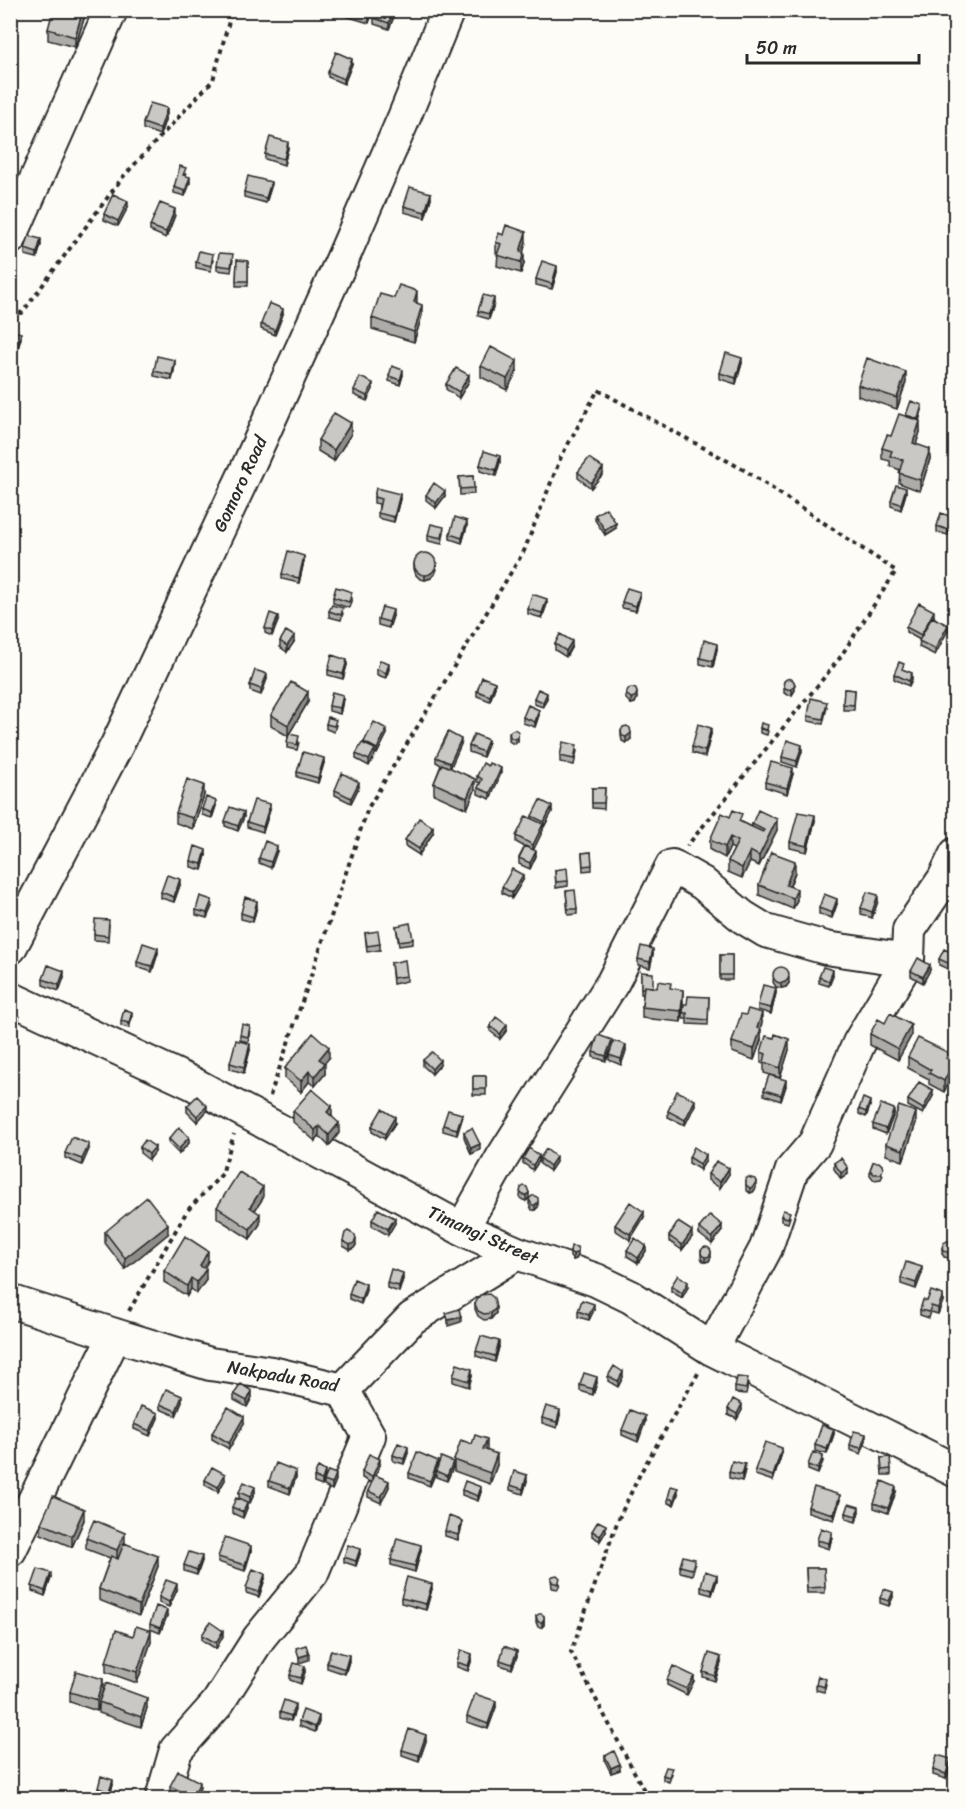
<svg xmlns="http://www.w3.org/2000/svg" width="966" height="1809" viewBox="0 0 966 1809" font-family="Sriracha,sans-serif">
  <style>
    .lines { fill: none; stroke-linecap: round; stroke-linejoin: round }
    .minor-casing { stroke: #2b2b2b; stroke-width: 36 }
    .path { stroke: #2b2b2b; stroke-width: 4; stroke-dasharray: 4.5 4.5; stroke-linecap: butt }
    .minor { stroke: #fdfcf7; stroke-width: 32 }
    .wall { fill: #adaca9; stroke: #2b2b2b; stroke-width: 1.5 }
    .shaded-wall { fill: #8d8c89; stroke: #2b2b2b; stroke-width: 1.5 }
    .building { fill: #c9c8c4; stroke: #2b2b2b; stroke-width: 1.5 }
    .labels { text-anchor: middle; stroke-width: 4.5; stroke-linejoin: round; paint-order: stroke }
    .street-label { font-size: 18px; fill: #2b2b2b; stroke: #fdfcf7 }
  </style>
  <rect width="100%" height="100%" fill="#fdfcf7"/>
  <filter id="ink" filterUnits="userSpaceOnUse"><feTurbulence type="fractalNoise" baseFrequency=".0167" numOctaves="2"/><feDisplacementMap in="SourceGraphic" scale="12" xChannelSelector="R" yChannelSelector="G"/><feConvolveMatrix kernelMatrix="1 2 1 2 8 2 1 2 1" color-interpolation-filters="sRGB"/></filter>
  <g filter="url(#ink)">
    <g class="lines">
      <g class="minor-casing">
        <path id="minor" d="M10 238 111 10
          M10 948 117 745 247 469 342 260 403 120 448 10
          M10 998 192 1083 462 1229 517 1253 596 1280 631 1297 712 1349 956 1471
          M462 1229 502 1158 613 982 672 866 702 883 743 917 766 931 826 948 908 960
          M10 1301 115 1335 210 1364 272 1373 343 1390 412 1318 517 1253
          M712 1349 766 1248 792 1170 815 1143 859 1043 908 960 909 930 944 879 956 854
          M10 1550 115 1335
          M162 1798 176 1750 217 1704 259 1638 312 1573 369 1436 343 1390"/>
      </g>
      <path class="path" d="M10 311 22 313 122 178 213 80 232 10
        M270 1096 368 808 524 551 561 457 598 390 746 471 896 571 839 659 687 846
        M129 1311 187 1211 222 1174 234 1134
        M648 1798 571 1652 618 1520 641 1472 700 1370"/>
      <use href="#minor" class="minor"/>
    </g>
    <path class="wall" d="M84 10V19L75 47 48 40V29Z
      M147 10H158L156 14Z
      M342 10H373L369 23 342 15Z
      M395 10V14L389 29 374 24V18Z
      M352 64 344 84 328 77V72Z
      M167 114 160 135 143 129V123Z
      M10 119 18 127 14 137 10 135Z
      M288 148 284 165 265 159V154Z
      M186 173 185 176 190 183 185 196 174 193V187Z
      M271 187 266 203 244 197V192Z
      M431 198 425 218 404 212V206Z
      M128 207 118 226 104 220V214Z
      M175 215 166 238 150 231V226Z
      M496 242H526L523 253 524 264 521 273 497 266 498 253H496Z
      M41 245 37 258 25 255V249Z
      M213 260 211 271 196 268V262Z
      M233 260 231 272 217 270V265Z
      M237 260 248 261V286H236Z
      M557 272 552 289 536 285V279Z
      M394 298 417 303 422 315 414 342 372 329V318Z
      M494 304 489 319 478 316V311Z
      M283 314 275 335 261 329V324Z
      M10 330 21 338 14 362 10 361Z
      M742 363 736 384 720 379V373Z
      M175 365 172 380 154 376V371Z
      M481 366 517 371 507 390 481 377Z
      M403 375 400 385 389 381V376Z
      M469 381 459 398 446 389V384Z
      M906 382 897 409 858 396V385Z
      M373 389 367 401 354 395V390Z
      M922 410 919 421 920 432 916 444 930 459 920 491 899 483 900 470 890 466V461L882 459V448L906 416V415Z
      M351 434 334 461 318 451V440Z
      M500 462 496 476 480 471V465Z
      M578 472 603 474 591 488 578 478Z
      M473 476 474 494 460 495 459 477Z
      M906 493 901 510 891 506V501Z
      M426 495 445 496 436 508 426 500Z
      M374 497 400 499 394 522 378 518 379 504 374 503Z
      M595 515 616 528 605 535 595 520Z
      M952 523 948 535 937 532V526Z
      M467 526 462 543 450 539V534Z
      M444 532 442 544 428 541V535Z
      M304 561 299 583 282 579V574Z
      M414 564 437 569 435 574 431 578 425 580 420 579 416 575 414 569Z
      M333 597 352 598 349 608 333 603Z
      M640 597 636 611 622 608V602Z
      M547 604 542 618 528 614V609Z
      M329 611 343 613 341 620 329 617Z
      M393 616 389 628 378 625V619Z
      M934 616V617L948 630 935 655 919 647 920 640 906 632V627Z
      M278 621 272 636 265 633V628Z
      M280 641 294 642 287 652 280 647Z
      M555 644 572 646 566 657 555 650Z
      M717 649 713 667 700 664V658Z
      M347 665 343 679 328 675V670Z
      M377 669H389L386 678 377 675Z
      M904 670 912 679 909 686 894 679V674Z
      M267 679 261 695 250 691V685Z
      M784 682 795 690 792 695H788L784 693Z
      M495 687 490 701 477 696V691Z
      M844 689 855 690 854 710H843Z
      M626 694 637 698 635 703 631 704 626 699Z
      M534 698H547L543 707 534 704Z
      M343 700 340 714 329 711V706Z
      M308 702 289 734 299 742 297 750 287 748 288 736 271 726V715Z
      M827 707 823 724 808 721V716Z
      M539 715 535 727 523 723V717Z
      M326 724 336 725 334 732 326 729Z
      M760 728 768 731 767 735 760 733Z
      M621 731 631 739 626 743 622 741 621 736Z
      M509 732H518V741L515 744 512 743 509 741Z
      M387 734 377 754 375 753 369 766 356 759V754L364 742Z
      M711 734 705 757 692 753V747Z
      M461 744 450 768 475 790 467 809 434 794V783L441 765 436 762V757Z
      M488 745 483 757 469 752V746Z
      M577 751 574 765 560 762V756Z
      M802 751 797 767 782 762V757Z
      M324 763 318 783 297 777V772Z
      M488 766 501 773 490 799 478 794V788L480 783 477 782V776Z
      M793 774 787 794 765 787V782Z
      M359 787 351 803 335 795V790Z
      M592 788H605L604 809 592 808Z
      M204 795 193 829 176 823V813Z
      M956 796V813L951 812V806Z
      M216 806 212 818 202 815V809Z
      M270 810 263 832 247 827V822Z
      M552 812 544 827H543V830L533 850 536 856 530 869 519 864V858L525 847 516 842V836L532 818V816Z
      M244 817 238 831 225 826V821Z
      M815 821 807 852 790 848V842Z
      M742 822 752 827V824L777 830 759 866 750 862 742 878 728 872V861L734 849 730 847 725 858 710 850V840Z
      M433 833 419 855 405 846V840Z
      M277 851 271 868 259 863V858Z
      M591 852 592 870 583 871 582 853Z
      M206 855 202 870 191 867V861Z
      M555 870 568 881V886L556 888Z
      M795 872 790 886 797 900 793 909 759 895V885Z
      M523 880 512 898 502 893V887Z
      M180 885 174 902 161 898V892Z
      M566 891 577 909V914L568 915Z
      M878 901 872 918 861 914V908Z
      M837 904 832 918 819 914V908Z
      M212 906 207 918 196 915V910Z
      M257 906 253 922 241 919V913Z
      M109 925 108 941 94 940V934Z
      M396 926 413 939V944L399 946Z
      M365 933 380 944V950L367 952Z
      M158 953 152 972 137 967V962Z
      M653 954 650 968 638 965V959Z
      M720 955H732V980H720Z
      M939 959H955L950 970 939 965Z
      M391 963 407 976V981L393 984Z
      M930 970 923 983 911 976V971Z
      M641 972 653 988 683 1001 681 1022 642 1018V1007L643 994H641Z
      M774 972 789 983 786 987 781 988 776 987 773 982Z
      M833 976 829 986 819 983V977Z
      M64 977 59 991 43 985V979Z
      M776 993 771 1014 758 1010V1005Z
      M709 997 708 1025 687 1024V1019H683V1013L687 1004Z
      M10 1013 19 1021 13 1036 10 1035Z
      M132 1017 129 1028 121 1026V1021Z
      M762 1023 760 1029 761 1040 754 1060 732 1052V1042Z
      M885 1023 911 1036 898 1060 870 1045V1034Z
      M490 1026 507 1030 500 1039 490 1031Z
      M250 1032 248 1042 240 1040V1035Z
      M612 1046 606 1061 593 1057V1052Z
      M250 1050 244 1073 230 1069V1063Z
      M789 1050 780 1078 764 1073V1064L761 1063V1052Z
      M626 1051 621 1065 609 1060V1055Z
      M908 1057 949 1059 954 1072 944 1092 929 1084V1079L908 1068Z
      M329 1058 324 1063 325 1074 315 1086 309 1082 301 1092 285 1078V1068Z
      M423 1060 440 1065 432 1074 423 1066Z
      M473 1076H486V1095H473Z
      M786 1086 781 1101 764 1095V1090Z
      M933 1096 923 1114 908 1106V1100Z
      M695 1105 685 1125 668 1117V1111Z
      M187 1106 207 1111 197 1122 187 1112Z
      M870 1106 866 1117 859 1114V1109Z
      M293 1111 332 1116 339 1133 329 1146 319 1136 315 1141 293 1122Z
      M894 1114 886 1134 873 1129V1124Z
      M462 1119 457 1135 443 1131V1125Z
      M395 1123 385 1139 372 1132V1126Z
      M916 1123 903 1161 886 1155V1144Z
      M464 1132 480 1150 471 1154 464 1137Z
      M169 1139 189 1143 179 1154 169 1144Z
      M140 1147 155 1152 149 1160 140 1153Z
      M89 1149 82 1165 65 1158V1153Z
      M689 1157 706 1160 700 1170 689 1163Z
      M523 1158 539 1161 533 1170 523 1163Z
      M540 1158 556 1162 550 1171 540 1164Z
      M873 1162 883 1175 881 1179 874 1180 870 1175V1170Z
      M834 1163 848 1174 841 1179 834 1169Z
      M708 1174H729L720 1188 708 1180Z
      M746 1179 756 1188 753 1192 750 1193 746 1190Z
      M521 1188 529 1198 526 1201 523 1200 520 1198Z
      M263 1198 255 1210 260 1224 250 1239 217 1218V1207Z
      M529 1199 538 1207 535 1210H532L529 1204Z
      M781 1216 790 1217 788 1223 781 1221Z
      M644 1217 630 1240 615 1230V1225Z
      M372 1220 395 1223 388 1235 372 1226Z
      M699 1228 722 1231 712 1244 699 1234Z
      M105 1232 168 1234 125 1269 105 1243Z
      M669 1236 692 1237 682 1250 669 1241Z
      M343 1241 356 1245 354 1248 350 1250 343 1246Z
      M944 1243 953 1256 949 1258 944 1257 942 1253V1248Z
      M627 1250 646 1251 638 1263 627 1256Z
      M701 1251 711 1257 709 1261 705 1262 702 1260 701 1257Z
      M570 1252 578 1256 576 1259 573 1260 570 1257Z
      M208 1261 204 1268 206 1280 197 1293 191 1289 187 1296 164 1282V1271Z
      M922 1273 916 1289 901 1284V1278Z
      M403 1279 399 1292 387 1288V1283Z
      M671 1286 688 1287 682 1298 671 1291Z
      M366 1290 361 1304 349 1299V1294Z
      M956 1297V1315L952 1312 951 1300Z
      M927 1301H943L938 1314 931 1312 929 1318 920 1315V1310Z
      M475 1304 496 1313 491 1319 484 1320 478 1316 475 1309Z
      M594 1310 589 1320 578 1317V1311Z
      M499 1347 495 1362 476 1356V1351Z
      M472 1375 469 1387 453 1382V1376Z
      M608 1376 623 1377 618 1387 608 1381Z
      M597 1383 593 1395 580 1391V1385Z
      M748 1384 746 1394 735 1393V1387Z
      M234 1394 252 1397 247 1407 234 1400Z
      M182 1402 176 1416 160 1409V1404Z
      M728 1409 742 1410 737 1419 728 1415Z
      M560 1415 557 1428 542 1423V1418Z
      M158 1418 150 1436 134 1429V1424Z
      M645 1422 638 1442 622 1435V1430Z
      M244 1423 229 1449 212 1439V1433Z
      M834 1434 827 1454 815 1451V1445Z
      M866 1440 861 1454 850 1450V1445Z
      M408 1453 404 1464 393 1461V1455Z
      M782 1453 773 1481 755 1475V1470Z
      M881 1458 891 1469V1475H882Z
      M454 1460 497 1465 490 1484 454 1471Z
      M823 1461 818 1474 808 1470V1465Z
      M380 1465 375 1475 389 1487 381 1503 368 1497V1491L372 1483 362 1478V1472Z
      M438 1465 453 1467 447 1481 436 1477V1472L430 1486 409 1478V1473Z
      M745 1470 742 1481 729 1478V1472Z
      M325 1476 322 1486 314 1483V1477Z
      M296 1477 290 1494 269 1486V1481Z
      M205 1480H225L218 1492 205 1485Z
      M336 1480 332 1490 324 1486V1481Z
      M527 1481 523 1494 510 1490V1485Z
      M462 1490 481 1492 478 1501 462 1495Z
      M239 1492H255L250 1503 239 1498Z
      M896 1492 888 1513 874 1508V1503Z
      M678 1494 674 1505 668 1503V1498Z
      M840 1500 834 1520 808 1512V1507Z
      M232 1507 247 1508 243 1518 232 1513Z
      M859 1512 856 1522 846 1519V1513Z
      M84 1520 72 1547 41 1534V1523Z
      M462 1526 458 1540 445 1536V1531Z
      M592 1531H606L600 1541 592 1536Z
      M832 1537 829 1549 817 1545V1540Z
      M86 1538 125 1543 158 1566 139 1616 99 1600V1589L110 1558 86 1549Z
      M421 1550 415 1572 391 1565V1560Z
      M251 1551 245 1571 218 1562V1557Z
      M360 1554 356 1566 344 1562V1557Z
      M202 1561 197 1575 184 1571V1565Z
      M695 1565 692 1575 680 1572V1566Z
      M806 1568H824L825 1593H807Z
      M51 1578 45 1596 32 1591V1586Z
      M551 1578 560 1583 558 1589 552 1588Z
      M265 1579 259 1597 246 1593V1588Z
      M717 1580 712 1595 701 1592V1586Z
      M432 1589 426 1610 401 1603V1598Z
      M177 1590 169 1607 159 1603V1597Z
      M893 1597 889 1606 880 1603V1598Z
      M167 1616 160 1633 150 1629V1624Z
      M536 1616H544V1625L542 1627H538L536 1622Z
      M202 1635 223 1636 216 1649 202 1640Z
      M151 1642 137 1683 106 1672V1662Z
      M517 1656 512 1669 500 1665V1660Z
      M472 1659 468 1671 457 1667V1662Z
      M349 1661 345 1674 327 1668V1663Z
      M721 1663 715 1681 703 1677V1672Z
      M305 1672 301 1684 290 1680V1675Z
      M667 1680 694 1681 687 1695 667 1685Z
      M816 1684H826L824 1692 816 1690Z
      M103 1690 147 1708 141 1727 99 1713V1704L97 1711 70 1702V1692Z
      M496 1707 488 1729 467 1722V1716Z
      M295 1710 291 1721 280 1718V1712Z
      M299 1721 319 1722 315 1732 299 1726Z
      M426 1741 419 1761 402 1755V1750Z
      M605 1756 620 1770 611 1773 605 1761Z
      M951 1765 946 1779 933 1775V1770Z
      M672 1774 669 1782 663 1780V1775Z
      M113 1785 109 1797 98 1794V1788Z
      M170 1786 200 1788 194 1798H184L170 1792Z"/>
    <path class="shaded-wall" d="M83 10 84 19 75 47V37Z
      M369 10H373L369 23Z
      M394 10H395V14L389 29V23Z
      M352 59V64L344 84V79Z
      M167 108V114L160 135V129Z
      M18 122V127L14 137V131Z
      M288 142V148L284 165V159Z
      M190 177V183L185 196V191Z
      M271 182V187L266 203V198Z
      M431 193V198L425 218V212Z
      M128 201V207L118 226V221Z
      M175 209V215L166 238V232Z
      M526 232V242L520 263V252Z
      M41 239V245L37 258V253Z
      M524 253V264L521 273V262Z
      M557 266V272L552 289V284Z
      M417 291V302L414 313V302Z
      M494 298V304L489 319V314Z
      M422 305V315L414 342V332Z
      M283 309V314L275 335V330Z
      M21 333V338L14 362V356Z
      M742 358V363L736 384V378Z
      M175 360V365L172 380V375Z
      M517 361V371L507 390V379Z
      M403 370V375L400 385V380Z
      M906 372V382L897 409V398Z
      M469 375V381L459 398V392Z
      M373 383V389L367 401V396Z
      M922 405V410L918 424V419Z
      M920 421V432L913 454V443Z
      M351 423V434L334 461V450Z
      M930 449V459L920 491V480Z
      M500 456V462L496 476V470Z
      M603 468V474L591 488V483Z
      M906 488V493L901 510V504Z
      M445 491V496L436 508V503Z
      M400 494V499L394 522V517Z
      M952 517V523L948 535V530Z
      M467 521V526L462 543V538Z
      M616 523V528L605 535V530Z
      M304 556V561L299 583V578Z
      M437 563 435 574 431 578 425 580V575Z
      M640 592V597L636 611V606Z
      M547 599V604L542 618V613Z
      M393 610V616L389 628V622Z
      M934 611V616L921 641V635Z
      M278 616V621L272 636V631Z
      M948 625V630L935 655V649Z
      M294 636V642L287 652V646Z
      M572 641V646L566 657V651Z
      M717 644V649L713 667V661Z
      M347 660V665L343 679V674Z
      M389 663V669L386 678V673Z
      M912 673V679L909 686V681Z
      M267 674V679L261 695V689Z
      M495 682V687L490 701V696Z
      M795 685V690L792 695V689Z
      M308 692V702L288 736V725Z
      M547 693V698L543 707V702Z
      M637 693V698L635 703 631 704V698Z
      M343 695V700L340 714V708Z
      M539 710V715L535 727V722Z
      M711 728V734L705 757V751Z
      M387 729V734L377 754V749Z
      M631 733V739L626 743V737Z
      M518 736V741L515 744V738Z
      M461 739V744L450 769V763Z
      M488 740V745L483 757V752Z
      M802 745V751L797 767V761Z
      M375 749V755L369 766V760Z
      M324 758V763L318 783V778Z
      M501 768V773L490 799V793Z
      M793 768V774L787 794V788Z
      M475 779V790L467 809V798Z
      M359 782V787L351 803V798Z
      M204 785V795L193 829V818Z
      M216 801V806L212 818V813Z
      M270 804V810L263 832V827Z
      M552 806V812L544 827V822Z
      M244 812V817L238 831V826Z
      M815 815V821L807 852V846Z
      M777 819V830L759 866V856Z
      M543 824V830L533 851V845Z
      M433 827V833L419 855V849Z
      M730 837V847L725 858V847Z
      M277 846V851L271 868V862Z
      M206 850V855L202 870V864Z
      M536 851V856L530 869V863Z
      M750 851V862L742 878V868Z
      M795 861V872L786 896V885Z
      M523 875V880L512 898V893Z
      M180 879V885L174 902V897Z
      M797 889V900L793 909V898Z
      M878 895V901L872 918V912Z
      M837 899V904L832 918V913Z
      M212 900V906L207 918V913Z
      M257 901V906L253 922V917Z
      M158 948V953L152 972V966Z
      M653 949V954L650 968V962Z
      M955 954V959L950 970V964Z
      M930 965V970L923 983V977Z
      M833 970V976L829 986V981Z
      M64 971V977L59 991V985Z
      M789 978V983L786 987 781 988V983Z
      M776 988V993L771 1014V1008Z
      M683 990V1001L681 1022V1011Z
      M132 1012V1017L129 1028V1023Z
      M762 1013V1023L757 1038V1028Z
      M19 1016V1021L13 1036V1031Z
      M507 1025V1030L500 1039V1034Z
      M911 1025V1036L898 1060V1049Z
      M761 1029V1040L754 1060V1049Z
      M789 1039V1050L780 1078V1068Z
      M612 1040V1046L606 1061V1056Z
      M250 1044V1050L244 1073V1067Z
      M626 1045V1051L621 1065V1059Z
      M329 1047V1058L319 1070V1059Z
      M440 1060V1065L432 1074V1069Z
      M954 1061V1072L944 1092V1081Z
      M325 1063V1074L315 1086V1076Z
      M309 1071V1082L301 1092V1081Z
      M786 1080V1086L781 1101V1095Z
      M933 1090V1096L923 1114V1109Z
      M695 1100V1105L685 1125V1120Z
      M870 1101V1106L866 1117V1112Z
      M207 1106V1111L197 1122V1116Z
      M332 1106V1117L327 1112Z
      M894 1109V1114L886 1134V1129Z
      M916 1112V1123L903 1161V1150Z
      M462 1114V1119L457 1135V1129Z
      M395 1117V1123L385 1139V1134Z
      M339 1123V1133L329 1146V1135Z
      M319 1126V1136L315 1141V1130Z
      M189 1137V1143L179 1154V1149Z
      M89 1144V1149L82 1165V1159Z
      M480 1144V1150L471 1154V1148Z
      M155 1147V1152L149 1160V1154Z
      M706 1155V1160L700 1170V1164Z
      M539 1156V1161L533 1170V1165Z
      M556 1157V1162L550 1171V1166Z
      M729 1168V1174L720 1188V1182Z
      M848 1168V1174L841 1179V1173Z
      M756 1182V1188L753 1192 750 1193V1188Z
      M263 1187V1198L250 1218V1207Z
      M529 1193V1198L526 1201V1195Z
      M538 1202V1207L535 1210V1205Z
      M644 1212V1217L630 1240V1234Z
      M260 1214V1224L250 1239V1229Z
      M395 1218V1223L388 1235V1229Z
      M168 1224V1234L125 1269V1258Z
      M722 1225V1231L712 1244V1238Z
      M692 1231V1237L682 1250V1245Z
      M356 1239V1245L354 1248 350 1250V1245Z
      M646 1246V1251L638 1263V1258Z
      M953 1250V1256L949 1258V1253Z
      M208 1251V1261L200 1276V1266Z
      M578 1251V1256L576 1259 573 1260V1254Z
      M711 1252V1257L709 1261 705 1262V1257Z
      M922 1267V1273L916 1289V1283Z
      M206 1269V1280L197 1293V1282Z
      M403 1273V1279L399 1292V1286Z
      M191 1278V1289L187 1296V1286Z
      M688 1282V1287L682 1298V1293Z
      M366 1284V1290L361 1304V1299Z
      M943 1295V1301L938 1314V1308Z
      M594 1304V1310L589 1320V1315Z
      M496 1308V1313L491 1319V1313Z
      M461 1317V1322L448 1326V1320Z
      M499 1341V1347L495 1362V1356Z
      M472 1369V1375L469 1387V1381Z
      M623 1372V1377L618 1387V1381Z
      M597 1377V1383L593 1395V1389Z
      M252 1391V1397L247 1407V1401Z
      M182 1396V1402L176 1416V1411Z
      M742 1404V1410L737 1419V1414Z
      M560 1410V1415L557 1428V1422Z
      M158 1413V1418L150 1436V1431Z
      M645 1416V1422L638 1442V1436Z
      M244 1417V1423L229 1449V1443Z
      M834 1429V1434L827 1454V1449Z
      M866 1434V1440L861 1454V1448Z
      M487 1439V1450L483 1460V1449Z
      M408 1447V1453L404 1464V1459Z
      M782 1448V1453L773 1481V1476Z
      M497 1454V1465L490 1484V1473Z
      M823 1456V1461L818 1474V1469Z
      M380 1459V1465L372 1483V1477Z
      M438 1461V1466L430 1486V1481Z
      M453 1462V1467L447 1481V1476Z
      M745 1464V1470L742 1481V1475Z
      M296 1471V1477L290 1494V1488Z
      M325 1471V1476L322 1486V1480Z
      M225 1474V1480L218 1492V1487Z
      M336 1474V1480L332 1490V1484Z
      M527 1475V1481L523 1494V1489Z
      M389 1481V1487L381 1503V1497Z
      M16 1483V1489L12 1503V1498Z
      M255 1487V1492L250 1503V1497Z
      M481 1487V1492L478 1501V1496Z
      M896 1487V1492L888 1513V1508Z
      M678 1488V1494L674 1505V1500Z
      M840 1495V1500L834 1520V1514Z
      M247 1503V1508L243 1518V1512Z
      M859 1507V1512L856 1522V1516Z
      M84 1509V1520L72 1547V1536Z
      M462 1521V1526L458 1540V1535Z
      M606 1525V1531L600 1541V1536Z
      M832 1532V1537L829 1549V1543Z
      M125 1533V1544L117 1561V1550Z
      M421 1545V1550L415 1572V1566Z
      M251 1546V1551L245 1571V1565Z
      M360 1549V1554L356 1566V1561Z
      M158 1556V1566L139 1616V1605Z
      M202 1556V1561L197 1575V1570Z
      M51 1573V1578L45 1596V1591Z
      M265 1574V1579L259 1597V1592Z
      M717 1575V1580L712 1595V1590Z
      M177 1584V1590L169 1607V1602Z
      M432 1584V1589L426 1610V1604Z
      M893 1592V1597L889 1606V1601Z
      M167 1610V1616L160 1633V1628Z
      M544 1619V1625L542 1627V1622Z
      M151 1631V1642L137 1683V1672Z
      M223 1631V1636L216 1649V1643Z
      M517 1651V1656L512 1669V1664Z
      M309 1654V1660L299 1663V1657Z
      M472 1654V1659L468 1671V1666Z
      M349 1655V1661L345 1674V1669Z
      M721 1657V1663L715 1681V1676Z
      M305 1666V1672L301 1684V1678Z
      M694 1676V1681L687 1695V1689Z
      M103 1679V1690L97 1711V1700Z
      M147 1698V1708L141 1727V1717Z
      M496 1701V1707L488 1729V1724Z
      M295 1704V1710L291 1721V1716Z
      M319 1716V1722L315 1732V1727Z
      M426 1735V1741L419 1761V1755Z
      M951 1759V1765L946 1779V1774Z
      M620 1764V1770L611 1773V1768Z
      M113 1780V1785L109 1797V1792Z
      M200 1782V1788L194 1798H192Z"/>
    <path class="building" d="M53 10H83L75 37 48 29Z
      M377 10H394L389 23 374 18Z
      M336 52 352 59 344 79 328 72Z
      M150 103 167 108 160 129 143 123Z
      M10 119 18 122 14 131 10 130Z
      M270 137 288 142 284 159 265 154Z
      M180 166 186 168 183 175 190 177 185 191 174 187Z
      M248 176 271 182 266 198 244 192Z
      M410 187 431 193 425 212 404 206Z
      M113 194 128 201 118 221 104 214Z
      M160 203 175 209 166 232 150 226Z
      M506 225 526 232 520 252 524 253 521 262 497 255 501 244 496 242 499 233 503 235Z
      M29 236 41 239 37 253 25 249Z
      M199 251 213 254 211 266 196 262Z
      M219 253 233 254 231 267 217 265Z
      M237 260 248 261V281H236Z
      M542 261 557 266 552 284 536 279Z
      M399 285 417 291 414 302 422 305 414 332 372 318 380 294 394 298Z
      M483 295 494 298 489 314 478 311Z
      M269 303 283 309 275 330 261 324Z
      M10 330 21 333 14 356 10 355Z
      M491 347 517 361 507 379 481 366Z
      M726 353 742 358 736 378 720 373Z
      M157 356 175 360 172 375 154 371Z
      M867 358 906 372 897 398 858 385Z
      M392 366 403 370 400 380 389 376Z
      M456 368 469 375 459 392 446 384Z
      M360 377 373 383 367 396 354 390Z
      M911 401 922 405 918 419 906 415Z
      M334 413 351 423 334 450 318 440Z
      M899 414 920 421 913 443 930 449 920 480 899 473 903 460 890 456 892 451 882 448 887 435 891 436Z
      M484 451 500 456 496 470 480 465Z
      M589 458 603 468 591 483 578 472Z
      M473 476 474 488 460 489 459 477Z
      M434 483 445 491 436 503 426 495Z
      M896 485 906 488 901 504 891 501Z
      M376 488 400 494 394 517 378 513 381 499 374 497Z
      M606 508 616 523 605 530 595 515Z
      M941 513 952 517 948 530 937 526Z
      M455 517 467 521 462 538 450 534Z
      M431 524 444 527 442 538 428 535Z
      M288 551 304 556 299 578 282 574Z
      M414 564a11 11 0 1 1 22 0a11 11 0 1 1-22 0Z
      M336 587 352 592 349 602 333 597Z
      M627 588 640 592 636 606 622 602Z
      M532 594 547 599 542 613 528 609Z
      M919 603 934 611 921 635 906 627Z
      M332 605 343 608 341 615 329 611Z
      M382 607 393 610 389 622 378 619Z
      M270 613 278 616 272 631 265 628Z
      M932 617 948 625 935 649 919 641Z
      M286 631 294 636 287 646 280 641Z
      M560 634 572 641 566 651 555 644Z
      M704 640 717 644 713 661 700 658Z
      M332 655 347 660 343 674 328 670Z
      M380 660 389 663 386 673 377 669Z
      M899 662 904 664 902 669 912 673 909 681 894 674Z
      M255 670 267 674 261 689 250 685Z
      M482 677 495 682 490 696 477 691Z
      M783.5 684a5.5 5.5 0 1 1 11 0a5.5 5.5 0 1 1-11 0Z
      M291 682 308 692 288 725 271 715Z
      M631 688 636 689 637 693 635 697 631 698 626 694 628 689Z
      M538 689 547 693 543 702 534 698Z
      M844 689 855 690 854 705 843 704Z
      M332 692 343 695 340 708 329 706Z
      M811 698 827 702 823 719 808 716Z
      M528 705 539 710 535 722 523 717Z
      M328 717 336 720 334 726 326 724Z
      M374 722 387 729 377 749 364 742Z
      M761 723 768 725 767 730 760 728Z
      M698 724 711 728 705 751 692 747Z
      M627 726 630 728 631 733 626 737 622 736 621 731 623 727Z
      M509.5 734a4.5 4.5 0 1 1 9 0a4.5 4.5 0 1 1-9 0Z
      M448 732 461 739 450 763 436 757Z
      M289 734 299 736 297 745 287 742Z
      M474 734 488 740 483 752 469 746Z
      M787 740 802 745 797 761 782 757Z
      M563 742 577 745 574 759 560 756Z
      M362 743 375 749 369 760 356 754Z
      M303 752 324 758 318 778 297 772Z
      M771 762 793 768 787 788 765 782Z
      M483 763 488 766 489 763 501 768 490 793 478 788 482 779 477 776Z
      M442 764 475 779 467 798 434 783Z
      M342 773 359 782 351 798 335 790Z
      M187 779 204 785 193 818 176 813Z
      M592 788H605L604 803H592Z
      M955 796H956V808L951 806Z
      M206 797 216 801 212 813 202 809Z
      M254 800 270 804 263 827 247 822Z
      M540 800 552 806 544 822 532 816Z
      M230 807 244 812 238 826 225 821Z
      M733 810 742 814 739 821 763 832 764 830 752 824 758 810 777 819 759 856 750 851 742 868 728 861 738 841 730 837 725 847 710 840 722 813 730 817Z
      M798 812 815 815 807 846 790 842Z
      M526 816 543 824 533 845 516 836Z
      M419 818 433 827 419 849 405 840Z
      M265 841 277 846 271 862 259 858Z
      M195 846 206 850 202 864 191 861Z
      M525 846 536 851 530 863 519 858Z
      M591 852 592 865 583 866 582 853Z
      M771 852 795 861 786 885 797 889 793 898 759 885Z
      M567 868 568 881 556 882 555 870Z
      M512 869 523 875 512 893 502 887Z
      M167 875 180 879 174 897 161 892Z
      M575 890 577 909H568L566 891Z
      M867 892 878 895 872 912 861 908Z
      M824 894 837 899 832 913 819 908Z
      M200 896 212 900 207 913 196 910Z
      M245 897 257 901 253 917 241 913Z
      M95 919 109 920 108 936 94 934Z
      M410 923 413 939 399 941 396 926Z
      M378 931 380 944 367 946 365 933Z
      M143 943 158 948 152 966 137 962Z
      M641 946 653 949 650 962 638 959Z
      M944 949 955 954 950 964 939 959Z
      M720 955H732V975H720Z
      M918 958 930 965 923 977 911 971Z
      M405 960 407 976 393 978 391 963Z
      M48 965 64 971 59 985 43 979Z
      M823 967 833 970 829 981 819 977Z
      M773 975a8 8 0 1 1 16 0a8 8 0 1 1-16 0Z
      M641 972 653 973V987L644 986V988H641Z
      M658 981 671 983 670 988 683 990 681 1011 642 1007 644 986 657 988Z
      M763 985 776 988 771 1008 758 1005Z
      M688 996 709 997 708 1020 687 1018V1013H683L684 1004H687Z
      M124 1009 132 1012 129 1023 121 1021Z
      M748 1009 762 1013 757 1028 761 1029 754 1049 732 1042 741 1014 746 1015Z
      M10 1013 19 1016 13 1031 10 1030Z
      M890 1013 911 1025 898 1049 870 1034 878 1019 885 1023Z
      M496 1017 507 1025 500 1034 490 1026Z
      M242 1024 250 1026 248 1037 240 1035Z
      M313 1033 329 1047 319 1059 325 1063 315 1076 309 1071 301 1081 285 1068Z
      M775 1034 789 1039 780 1068 764 1062 766 1054 761 1052 766 1036 774 1038Z
      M598 1035 612 1040 606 1056 593 1052Z
      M918 1038 949 1053 946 1058 954 1061 944 1081 929 1073 931 1070 908 1057Z
      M236 1040 250 1044 244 1067 230 1063Z
      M614 1041 626 1045 621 1059 609 1055Z
      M432 1052 440 1060 432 1069 423 1060Z
      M769 1075 786 1080 781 1095 764 1090Z
      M473 1076H486V1089H473Z
      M919 1082 933 1090 923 1109 908 1100Z
      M312 1089 332 1106 327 1112 339 1123 329 1135 319 1126 315 1130 293 1111Z
      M677 1091 695 1100 685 1120 668 1111Z
      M197 1096 207 1106 197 1116 187 1106Z
      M863 1098 870 1101 866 1112 859 1109Z
      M881 1104 894 1109 886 1129 873 1124Z
      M899 1106 916 1112 903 1150 886 1144Z
      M382 1109 395 1117 385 1134 372 1126Z
      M448 1110 462 1114 457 1129 443 1125Z
      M179 1127 189 1137 179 1149 169 1139Z
      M472 1128 480 1144 471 1148 464 1132Z
      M72 1137 89 1144 82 1159 65 1153Z
      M145 1140 155 1147 149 1154 140 1147Z
      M694 1147 706 1155 700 1164 689 1157Z
      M529 1148 539 1156 533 1165 523 1158Z
      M546 1149 556 1157 550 1166 540 1158Z
      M841 1158 848 1168 841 1173 834 1163Z
      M716 1161 729 1168 720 1182 708 1174Z
      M873 1162H879L882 1165 883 1169 881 1174H874L870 1170Z
      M239 1172 263 1187 250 1207 260 1214 250 1229 217 1207Z
      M748 1177 755 1179 756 1182 753 1187 750 1188 746 1185V1179Z
      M524 1186 527 1187 529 1193 526 1195H523L520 1192 521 1188Z
      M532 1196H535L538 1198V1202L535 1205H532L529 1199Z
      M147 1197 168 1224 125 1258 105 1232Z
      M630 1202 644 1212 630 1234 615 1225Z
      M378 1209 395 1218 388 1229 372 1220Z
      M783 1210 790 1212 788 1218 781 1216Z
      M710 1215 722 1225 712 1238 699 1228Z
      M678 1222 692 1231 682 1245 669 1236Z
      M348 1231 355 1235 356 1239 354 1243 350 1245 343 1241 345 1233Z
      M185 1236 208 1251 200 1266 206 1269 197 1282 191 1278 187 1286 164 1271Z
      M635 1238 646 1246 638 1258 627 1250Z
      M947 1241 953 1243V1250L949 1253 944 1251 942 1248 944 1243Z
      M571 1246 577 1247 578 1251 576 1253 573 1254 570 1252Z
      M701 1252a5 5 0 1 1 10 0a5 5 0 1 1-10 0Z
      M906 1262 922 1267 916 1283 901 1278Z
      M391 1269 403 1273 399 1286 387 1283Z
      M678 1275 688 1282 682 1293 671 1286Z
      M354 1279 366 1284 361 1299 349 1294Z
      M931 1291 943 1295 938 1308 931 1306 929 1312 920 1310 923 1300 927 1301Z
      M489 1294 494 1298 496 1308 491 1313 484 1314 478 1311 475 1304 480 1295Z
      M956 1297V1309H955L952 1307 951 1300Z
      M582 1300 594 1304 589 1315 578 1311Z
      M459 1309 461 1317 448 1320 446 1313Z
      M481 1336 499 1341 495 1356 476 1351Z
      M457 1364 472 1369 469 1381 453 1376Z
      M614 1366 623 1372 618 1381 608 1376Z
      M584 1373 597 1377 593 1389 580 1385Z
      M737 1377 748 1378 746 1389 735 1387Z
      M241 1384 252 1391 247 1401 234 1394Z
      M166 1389 182 1396 176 1411 160 1404Z
      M10 1391 13 1392 10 1399Z
      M733 1399 742 1404 737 1414 728 1409Z
      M141 1406 158 1413 150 1431 134 1424Z
      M546 1406 560 1410 557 1422 542 1418Z
      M228 1407 244 1417 229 1443 212 1433Z
      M630 1410 645 1416 638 1436 622 1430Z
      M822 1425 834 1429 827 1449 815 1445Z
      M854 1431 866 1434 861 1448 850 1445Z
      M475 1435 487 1439 483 1449 497 1454 490 1473 454 1460 461 1440 472 1444Z
      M765 1442 782 1448 773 1476 755 1470Z
      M398 1443 408 1447 404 1459 393 1455Z
      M417 1452 438 1461 430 1481 409 1473Z
      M813 1452 823 1456 818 1469 808 1465Z
      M369 1454 380 1459 372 1477 362 1472Z
      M441 1457 453 1462 447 1476 436 1471Z
      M890 1457 891 1469 882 1470 881 1458Z
      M732 1461 745 1464 742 1475 729 1472Z
      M276 1463 296 1471 290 1488 269 1481Z
      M212 1467 225 1474 218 1487 205 1480Z
      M318 1467 325 1471 322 1480 314 1477Z
      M328 1471 336 1474 332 1484 324 1481Z
      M514 1471 527 1475 523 1489 510 1485Z
      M375 1475 389 1481 381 1497 368 1491Z
      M10 1481 16 1483 12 1498H10Z
      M465 1481 481 1487 478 1496 462 1490Z
      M882 1481 896 1487 888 1508 874 1503Z
      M244 1482 255 1487 250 1497 239 1492Z
      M671 1486 678 1488 674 1500 668 1498Z
      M814 1487 840 1495 834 1514 808 1507Z
      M53 1496 84 1509 72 1536 41 1523Z
      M236 1498 247 1503 243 1512 232 1507Z
      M849 1504 859 1507 856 1516 846 1513Z
      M449 1516 462 1521 458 1535 445 1531Z
      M94 1520 125 1533 117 1550 86 1538Z
      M598 1521 606 1525 600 1536 592 1531Z
      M821 1528 832 1532 829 1543 817 1540Z
      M225 1537 251 1546 245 1565 218 1557Z
      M397 1538 421 1545 415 1566 391 1560Z
      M124 1543 158 1556 139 1605 99 1589 111 1556 118 1559Z
      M348 1545 360 1549 356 1561 344 1557Z
      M189 1552 202 1556 197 1570 184 1565Z
      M683 1556 695 1559 692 1569 680 1566Z
      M806 1568H824L825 1587 807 1588Z
      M38 1569 51 1573 45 1591 32 1586Z
      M253 1569 265 1574 259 1592 246 1588Z
      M705 1571 717 1575 712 1590 701 1586Z
      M557 1575 560 1578 558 1584 552 1582 551 1578 553 1576Z
      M407 1577 432 1584 426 1604 401 1598Z
      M166 1580 177 1584 169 1602 159 1597Z
      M884 1589 893 1592 889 1601 880 1598Z
      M156 1606 167 1610 160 1628 150 1624Z
      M539 1614H542L544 1616V1619L542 1622H538L536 1616Z
      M210 1622 223 1631 216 1643 202 1635Z
      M136 1626 151 1631 137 1672 106 1662 116 1630 133 1636Z
      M306 1645 309 1654 299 1657 296 1648Z
      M504 1646 517 1651 512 1664 500 1660Z
      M331 1650 349 1655 345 1669 327 1663Z
      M461 1650 472 1654 468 1666 457 1662Z
      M709 1653 721 1657 715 1676 703 1672Z
      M294 1663 305 1666 301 1678 290 1675Z
      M673 1666 694 1676 687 1689 667 1680Z
      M76 1671 103 1679 97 1700 70 1692Z
      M818 1676 826 1679 824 1687 816 1684Z
      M106 1683 147 1698 141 1717 99 1702Z
      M475 1694 496 1701 488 1724 467 1716Z
      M284 1700 295 1704 291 1716 280 1712Z
      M303 1710 319 1716 315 1727 299 1721Z
      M409 1729 426 1735 419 1755 402 1750Z
      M614 1751 620 1764 611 1768 605 1756Z
      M937 1755 951 1759 946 1774 933 1770Z
      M666 1767 672 1768 669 1777 663 1775Z
      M178 1771 200 1782 192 1797 170 1786Z
      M101 1776 113 1780 109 1792 98 1788Z"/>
  </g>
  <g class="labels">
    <g class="street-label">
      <text transform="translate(240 484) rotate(-65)" y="6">Gomoro Road</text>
      <text transform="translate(483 1235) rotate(24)" y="6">Timangi Street</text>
      <text transform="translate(283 1376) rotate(10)" y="6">Nakpadu Road</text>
    </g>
  </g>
  <rect width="966" height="1809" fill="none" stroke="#fdfcf7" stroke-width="36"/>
  <rect x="18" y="18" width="930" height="1773" fill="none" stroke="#2b2b2b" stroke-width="2" filter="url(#ink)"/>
  <path d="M747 54v9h172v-9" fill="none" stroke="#2b2b2b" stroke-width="3"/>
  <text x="756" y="54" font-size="18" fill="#2b2b2b" stroke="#fdfcf7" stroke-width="4.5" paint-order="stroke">50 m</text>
</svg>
